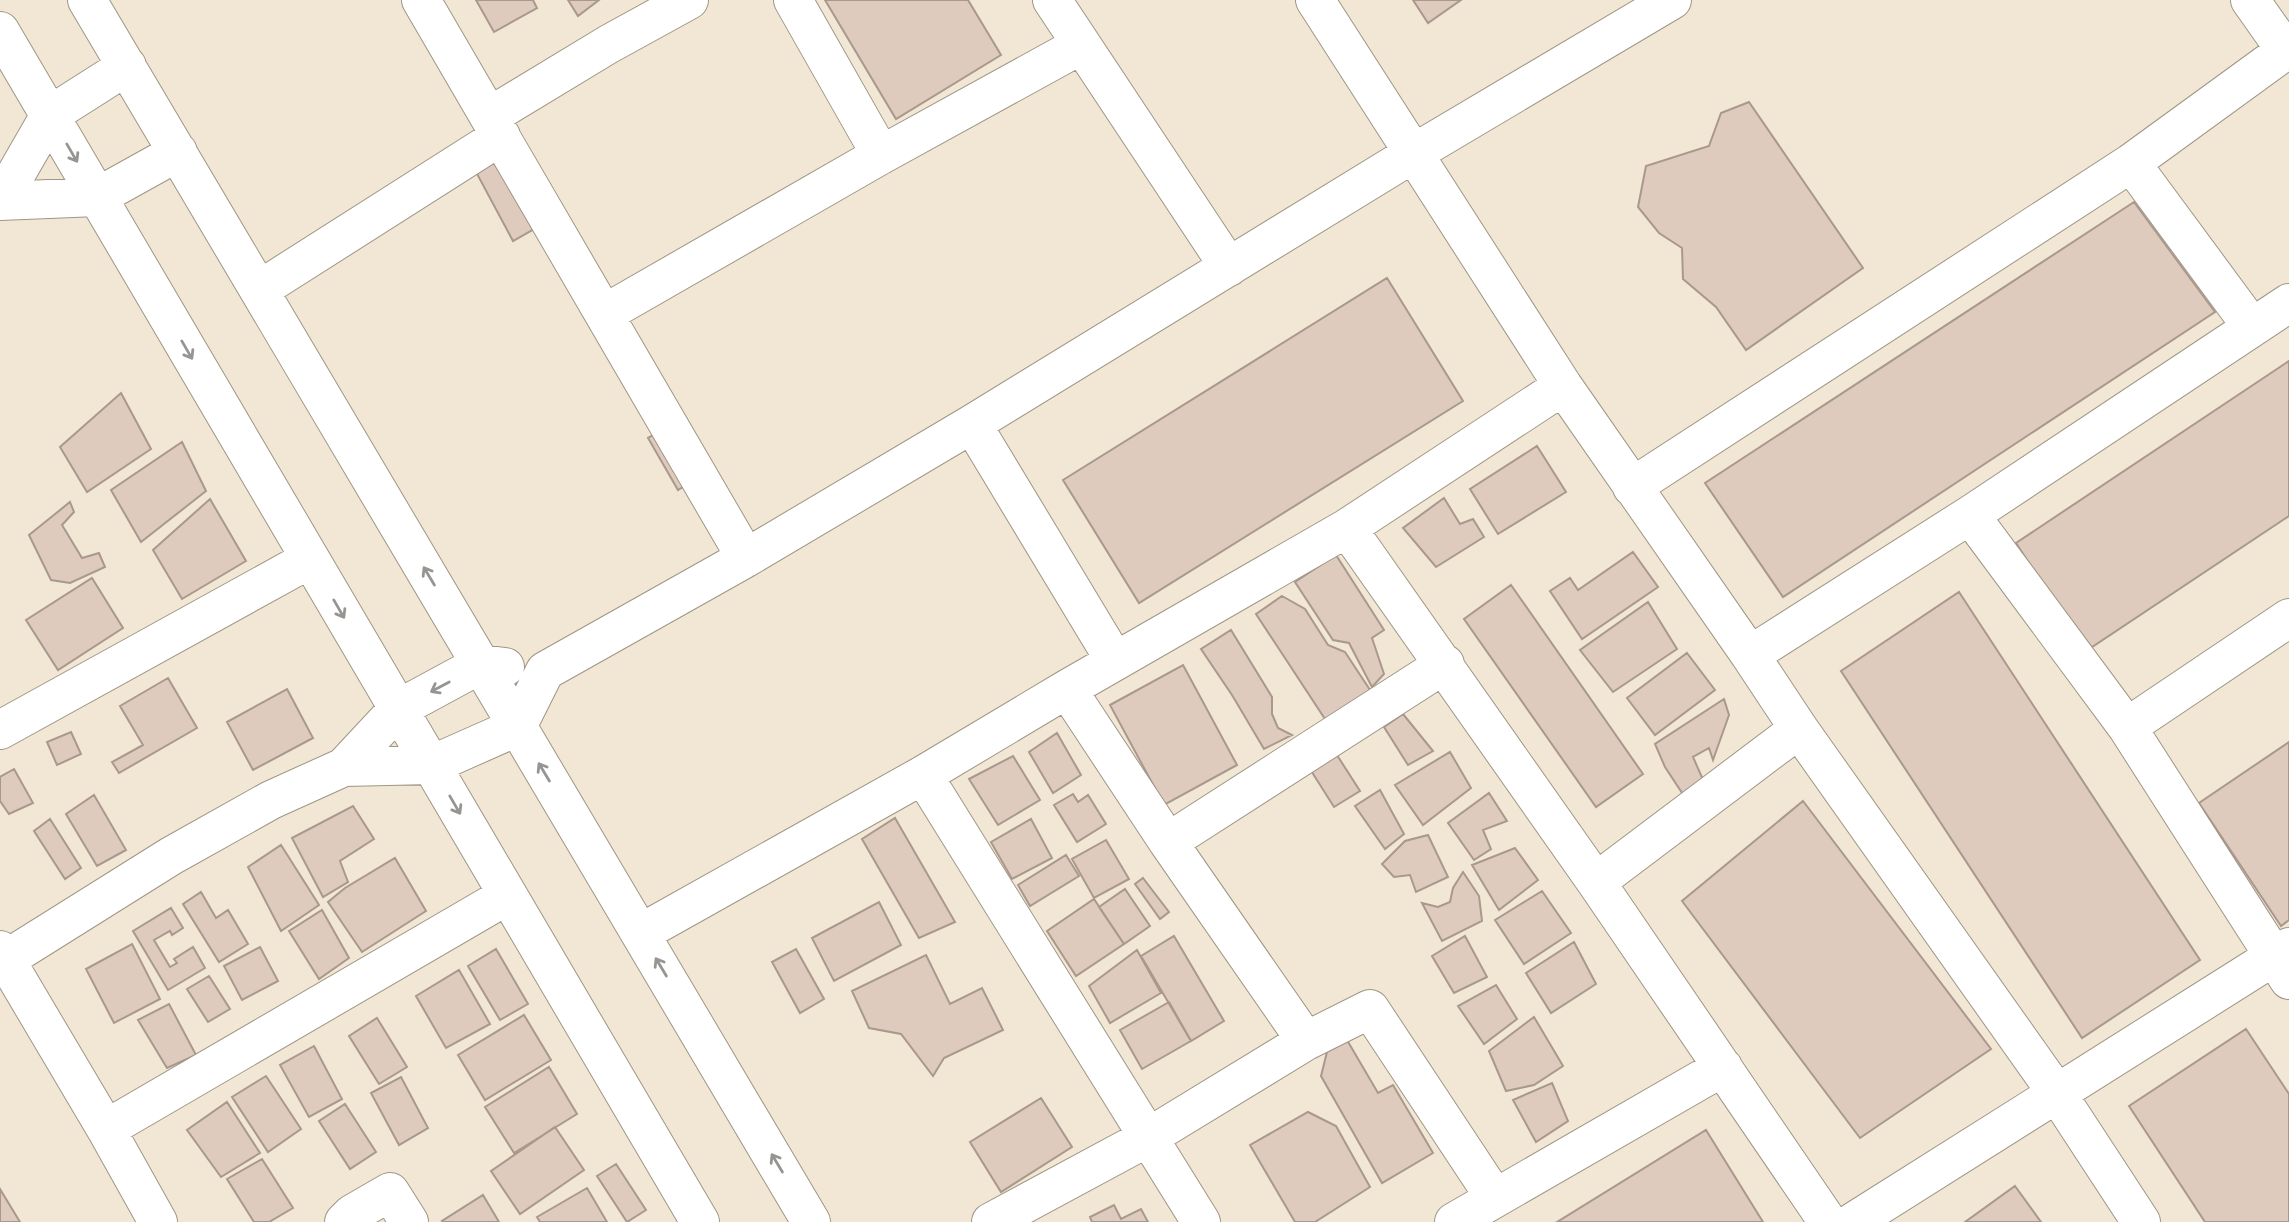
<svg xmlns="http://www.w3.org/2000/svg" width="2289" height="1222" viewBox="0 0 2289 1222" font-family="'Times New Roman',serif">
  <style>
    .building { fill: #decbbe; stroke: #a9988c; stroke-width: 2 }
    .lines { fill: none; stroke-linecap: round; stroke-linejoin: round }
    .minor-casing { stroke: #9f9685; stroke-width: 40 }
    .minor { stroke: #fff; stroke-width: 38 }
    .oneway { stroke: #969592 }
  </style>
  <rect width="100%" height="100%" fill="#f1e7d4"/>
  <path class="building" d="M476 0H533L537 8 494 32Z
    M568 0H599L578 16Z
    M825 0H968L1001 55 896 119Z
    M1413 0H1461L1428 23Z
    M1749 102 1863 268 1746 350 1716 307 1683 279 1682 248 1659 233 1638 207 1646 166 1709 146 1721 113Z
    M497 160 534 229 513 241 476 172Z
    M2134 202 2215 312 1783 597 1705 483Z
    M1387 278 1463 401 1139 603 1063 480Z
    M2289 361V516L2086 651 2016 543Z
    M121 393 151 449 87 492 60 447Z
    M664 429 694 480 678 490 648 438Z
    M182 442 206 491 141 542 111 490Z
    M1537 446 1566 492 1498 534 1470 489Z
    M1444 498 1460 524 1473 519 1484 537 1436 567 1403 528Z
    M210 499 246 561 182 599 153 550Z
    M70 502 74 512 62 525 82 558 99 553 105 567 70 583 51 580 29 535Z
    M1633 552 1658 587 1582 639 1550 591 1570 578 1578 590Z
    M1336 555 1384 630 1372 638 1384 674 1372 687 1349 643 1333 640 1295 582Z
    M92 578 123 628 58 670 26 620Z
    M1511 585 1643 774 1596 807 1464 619Z
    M1959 592 2200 960 2082 1038 1841 671Z
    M1282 596 1305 609 1328 645 1345 652 1372 693 1327 722 1256 614Z
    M1648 602 1677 649 1613 692 1580 650Z
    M1231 630 1272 697V714L1278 728 1292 735 1264 749 1232 695 1201 649Z
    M1687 653 1715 690 1655 735 1627 698Z
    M1183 665 1237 765 1164 805 1110 705Z
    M168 678 197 728 119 773 112 762 143 745 120 706Z
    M287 689 313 738 253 770 227 722Z
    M1724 699 1729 715 1713 760 1709 748 1693 757 1704 782 1686 799 1665 767 1655 744Z
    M1403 714 1433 751 1408 765 1384 727Z
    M71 732 81 754 57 765 47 742Z
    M1057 733 1081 775 1053 793 1029 752Z
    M2289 742V920L2281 926 2199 803Z
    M1335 752 1360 791 1334 807 1310 769Z
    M1450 752 1471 788 1423 825 1395 785Z
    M1013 756 1040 800 998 825 969 779Z
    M14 769 33 803 9 814 0 801V777Z
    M1380 790 1404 834 1385 849 1355 806Z
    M1489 793 1507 821 1483 830 1491 849 1474 860 1448 823Z
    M1073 794 1078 802 1088 795 1106 824 1077 842 1054 805Z
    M94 795 126 850 97 866 66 814Z
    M1803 801 1991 1049 1860 1138 1682 901Z
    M353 806 374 839 340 861 348 882 323 897 292 838Z
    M895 818 955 922 919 938 862 839Z
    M50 819 81 868 65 879 34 831Z
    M1031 819 1052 858 1012 879 991 842Z
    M1428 835 1448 877 1416 892 1410 875 1394 877 1382 864 1405 841Z
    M1106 840 1129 879 1094 898 1072 859Z
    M281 845 319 905 281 931 248 867Z
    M1515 848 1538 880 1499 910 1472 865Z
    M1066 855 1079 876 1030 906 1018 885Z
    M395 858 426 911 362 952 328 902 345 888Z
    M1463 872 1479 896 1482 921 1442 941 1422 903 1438 907 1450 902 1453 888Z
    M1143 878 1169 912 1160 919 1135 884Z
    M1125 889 1150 926 1124 944 1099 907Z
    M1542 891 1571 933 1524 964 1495 920Z
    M201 892 216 918 228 910 248 944 219 962 183 904Z
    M1094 899 1124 944 1076 976 1047 931Z
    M879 902 901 945 834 981 812 938Z
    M171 908 183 928 172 935 170 931 154 940 170 967 177 963 174 959 193 947 205 968 168 990 133 931Z
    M322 910 349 958 319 979 289 931Z
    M1174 936 1224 1021 1191 1041 1141 956Z
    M1465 936 1487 977 1454 993 1432 956Z
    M1574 942 1596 984 1551 1013 1526 973Z
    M132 944 160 999 114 1023 86 969Z
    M260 947 278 981 242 1000 224 966Z
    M496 949 528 1004 500 1020 468 966Z
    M796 949 824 999 800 1013 772 962Z
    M1137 950 1161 993 1110 1023 1089 986Z
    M926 955 950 1004 982 988 1003 1030 944 1058 933 1076 901 1034 869 1028 852 991Z
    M459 970 490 1024 446 1048 416 996Z
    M209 976 230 1009 208 1022 187 989Z
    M1496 985 1517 1019 1484 1044 1458 1006Z
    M1169 1002 1191 1041 1142 1069 1120 1030Z
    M169 1004 196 1055 167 1068 138 1020Z
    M524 1015 551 1060 485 1100 458 1055Z
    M1534 1017 1563 1066 1534 1085 1506 1091 1489 1051Z
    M377 1018 407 1067 379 1084 349 1036Z
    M2246 1029 2289 1094V1222H2205L2129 1106Z
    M1347 1040 1378 1093 1393 1085 1433 1153 1382 1183 1321 1076 1327 1052Z
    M314 1046 342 1099 309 1117 280 1065Z
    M549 1067 577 1114 514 1153 485 1107Z
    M266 1076 301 1129 268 1152 232 1097Z
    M401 1077 428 1128 399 1145 371 1093Z
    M1552 1083 1568 1121 1536 1142 1513 1100Z
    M1041 1098 1072 1147 1001 1192 970 1142Z
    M227 1102 260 1153 221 1177 187 1130Z
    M345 1104 376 1152 350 1169 319 1121Z
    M1308 1112 1336 1126 1370 1187 1315 1222H1295L1250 1145Z
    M555 1127 584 1170 520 1214 491 1171Z
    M1706 1130 1763 1222H1557Z
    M262 1159 293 1208 269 1222H254L227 1179Z
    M616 1164 646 1210 627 1222 597 1176Z
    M2015 1186 2041 1222H1965Z
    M587 1188 607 1222H540L537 1217Z
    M0 1189 20 1222H0Z
    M483 1195 499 1222H443L442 1221Z
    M1114 1205 1121 1219 1141 1209 1148 1222H1092L1090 1217Z"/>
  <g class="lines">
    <g class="minor-casing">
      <path id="minor" d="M87 0 811 1222
        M421 0 746 558
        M793 0 881 155
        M1052 0 1229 267
        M1315 0 1563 386 1750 655 1799 729 2056 1092 2141 1222
        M2250 0 2286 51
        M0 31 700 1222
        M490 116 609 44 689 0
        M2131 163 2252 327
        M1 200 50 115 127 66
        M0 201 97 197 178 152
        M259 290 501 136
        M604 314 881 155 1081 45
        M972 424 1115 661
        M1632 487 2131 163 2289 48
        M1970 515 2127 727 2289 980
        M1347 528 1596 882 1828 1222
        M1750 655 1970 515 2289 303
        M1067 689 1168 842 1306 1041
        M2127 727 2289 618
        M0 730 310 559
        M344 767 431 765 517 727 545 671 746 558 972 424 1414 153 1672 0
        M923 775 1201 1222
        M1168 842 1445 664
        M1596 882 1799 729
        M641 933 923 775 1067 689 1347 528 1563 386
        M0 950 106 1129 158 1222
        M5 960 171 856 271 800 344 767 398 709 481 664 505 667
        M106 1129 508 895
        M344 1222 352 1214 390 1192 409 1222
        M991 1222 1147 1138 1306 1041 1370 1009 1495 1198
        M1454 1222 1723 1067
        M1853 1222 2289 947"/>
    </g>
    <use href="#minor" class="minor"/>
  </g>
  <defs><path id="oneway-shaft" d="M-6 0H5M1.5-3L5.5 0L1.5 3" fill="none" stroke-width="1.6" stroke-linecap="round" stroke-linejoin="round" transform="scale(1.75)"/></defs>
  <g class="oneway">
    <use href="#oneway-shaft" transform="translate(72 153) rotate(60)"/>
    <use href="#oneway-shaft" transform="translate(187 350) rotate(60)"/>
    <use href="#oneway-shaft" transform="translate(429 576) rotate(-121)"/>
    <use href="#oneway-shaft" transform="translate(339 609) rotate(60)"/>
    <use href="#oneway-shaft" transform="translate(440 687) rotate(152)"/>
    <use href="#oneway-shaft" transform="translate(544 772) rotate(-121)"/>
    <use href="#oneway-shaft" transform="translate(455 805) rotate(60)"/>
    <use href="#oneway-shaft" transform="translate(661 967) rotate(-121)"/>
    <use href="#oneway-shaft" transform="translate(777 1163) rotate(-121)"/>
  </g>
</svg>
